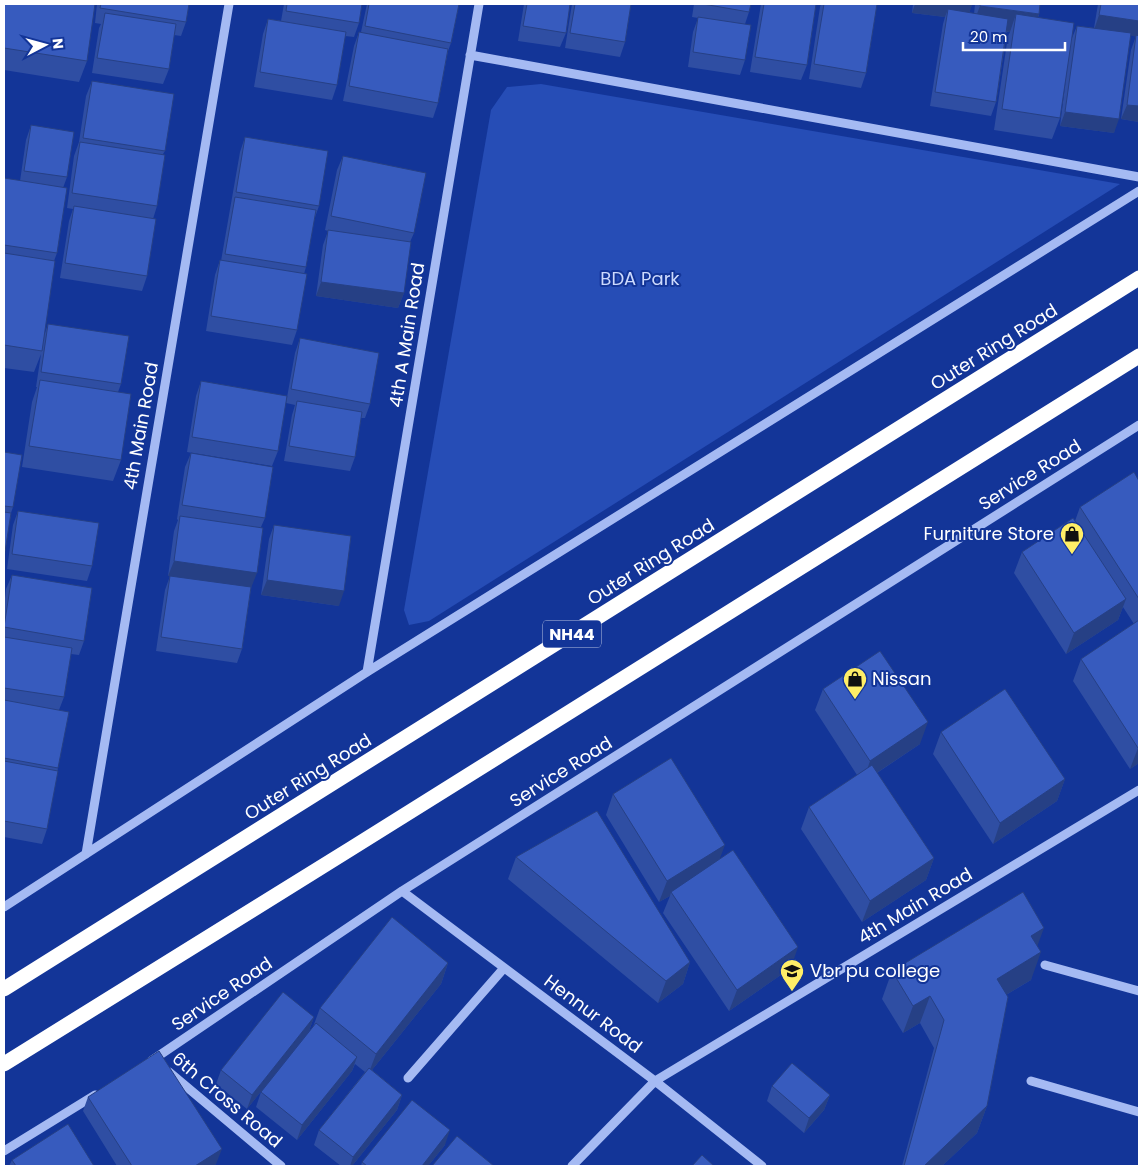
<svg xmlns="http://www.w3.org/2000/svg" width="1143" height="1170" viewBox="0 0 1143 1170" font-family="Poppins,sans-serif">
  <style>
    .green { fill: #264db6 }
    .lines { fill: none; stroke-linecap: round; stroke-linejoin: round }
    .minor { stroke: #a5baf3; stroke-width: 9 }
    .highway { stroke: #fff; stroke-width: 15 }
    .wall { fill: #2f4ea3 }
    .shaded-wall { fill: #264085 }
    .building { fill: #375bbe; stroke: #264085 }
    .labels { text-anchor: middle; stroke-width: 4; stroke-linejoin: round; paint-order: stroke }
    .shield { fill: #133598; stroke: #b8c2e0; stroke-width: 1 }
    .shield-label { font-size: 16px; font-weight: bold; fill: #fff }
    .park-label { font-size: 18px; fill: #cddafd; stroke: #133598 }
    .street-label { font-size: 18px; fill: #fff; stroke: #133598 }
    .poi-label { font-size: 18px; fill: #fff; stroke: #133598; text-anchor: start }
  </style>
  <rect width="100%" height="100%" fill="#133598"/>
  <path class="green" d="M541 84 1120 184 429 621 409 625 404 610 491 110 507 87Z"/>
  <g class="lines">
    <path class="minor" d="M470 55 1139 177
      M367 672 479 4
      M86 854 229 4
      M402 891 655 1081 762 1166
      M4 907 367 672 1139 191
      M1045 965 1139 991
      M151 1061 402 891 1139 425
      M169 1072 281 1166
      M408 1078 504 968
      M1031 1081 1139 1112
      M4 1151 95 1095
      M572 1166 655 1081 1139 790"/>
    <path class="highway" d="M4 989 1139 278
      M4 1064 352 848 1139 356"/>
  </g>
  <path class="wall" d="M4 4 87 61 79 82 4 70Z
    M97 4H189L186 22 181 36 174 35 169 69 163 84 92 73 99 28 101 24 95 23Z
    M284 4H362L359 23 354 37 345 36 337 85 332 100 254 87 263 34 268 19 281 21Z
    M367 4H459L451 43 448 51 438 103 433 118 343 101 354 46 359 32H361Z
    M524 4H570L566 33 560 47 518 41Z
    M572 4H631L625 42 620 57 565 48Z
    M694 4H751L749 12 745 24V60L740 75 688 67 693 32 698 18 692 17Z
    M761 4H816L807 65 801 80 750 72Z
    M821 4H877L866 73 861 88 809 79 820 7Z
    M913 4H972L969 13 974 14 975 4H1040L1039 14 1038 18 1072 38 1077 26 1094 28 1098 4H1139V122L1121 119 1131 50 1136 36 1130 35 1114 133 1060 126 1068 62 1060 118 1052 139 994 130 1008 36 1010 32H1007L996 102 991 116 930 106 943 24 945 17 912 13Z
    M92 81 165 151 163 154 157 206 153 219 147 276 142 291 60 278 69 221 73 209 67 208 74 156 79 142 86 96Z
    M31 125 67 177 63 188 57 253 54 261 44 336 48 324 121 384 118 392 121 460 113 481 22 467 32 402 37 387H36L41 354 34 372 4 368V178L20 181 26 140Z
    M245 137 319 206 314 220 306 267 304 274 297 330 292 345 206 331 215 275 220 260 221 261 240 152Z
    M343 156 414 233 410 242 404 293 398 308 316 296 323 245 328 231 325 230 337 170Z
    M300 338 370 404 365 418H361L355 457 350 471 284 461 292 415 295 405 286 403 295 353Z
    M201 381 278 451 272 466 187 452 196 396Z
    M4 452 13 507 11 513 4 558Z
    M191 453 265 518 261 527 251 588 242 649 237 663 156 651 165 590 170 576H168L174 531 178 520 177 519 185 467Z
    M1139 481V763L1130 769 1073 681 1081 659 1134 624 1123 607 1118 620 1066 654 1014 573 1022 552 1075 521 1080 507Z
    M18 511 92 566 87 581 7 569 13 525Z
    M274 525 339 606 261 595 269 539Z
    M12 575 84 641 79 655 71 654 64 697 59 710 58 768 47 829 42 844 4 837V607L6 589Z
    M823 689 920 744 877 773 934 858 926 880 862 922 801 829 809 807 857 775 815 710Z
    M941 732 1065 779 1057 801 993 844 933 754Z
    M613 794 720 858 791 968 729 1011 663 913 670 896 659 902 606 815Z
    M516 857 690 962 683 984 658 1003 508 879Z
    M1037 946 1031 980 1006 995 987 1106 977 1133 942 1166H902L934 1048 920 1023 903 1033 882 999 892 971Z
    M448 963 441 984 372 1070 402 1095 397 1110 352 1166H341L314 1145 319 1130 365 1072 355 1064 352 1071 297 1140 256 1107 261 1092 313 1027 320 1008Z
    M314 1017 309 1031 247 1109 216 1084 221 1070Z
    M772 1086 830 1095 824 1110 804 1133 767 1101Z
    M88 1097 216 1164 213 1166H117L83 1111Z
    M445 1145 428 1166H361L362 1162Z
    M12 1160 94 1166H9Z"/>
  <path class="shaded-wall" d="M915 4H961L972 5 967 20 948 9 945 17 912 13Z
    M980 6 1039 14 1031 35 1016 14 1010 32 972 27Z
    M1099 15 1139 21V37L1094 30Z
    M1127 105 1139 106V122L1121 119Z
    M1065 112 1119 119 1114 133 1060 126Z
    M321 282 404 293 398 308 316 296Z
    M174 561 257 573 251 588 168 576Z
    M267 580 344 591 339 606 261 595Z
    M1126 599 1118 620 1066 654 1074 633Z
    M928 722 920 744 863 782 870 761Z
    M1139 747V763L1130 769 1138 748Z
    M1065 779 1057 801 993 844 1000 823Z
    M725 845 717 866 671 892 670 896 659 902 667 881Z
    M934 858 926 880 862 922 870 901Z
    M1044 928 1034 955 1031 936Z
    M798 947 791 968 729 1011 737 990Z
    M1041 952 1031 980 987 1006 997 979Z
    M690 962 683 984 658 1003 666 981Z
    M448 963 441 984 368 1075 376 1054Z
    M930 996 920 1023 903 1033 913 1006Z
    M314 1017 309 1031 247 1109 252 1095Z
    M357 1057 352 1071 297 1140 302 1125Z
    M402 1095 397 1110 352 1166H350L353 1157Z
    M830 1095 824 1110 804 1133 809 1118Z
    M987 1106 977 1133 942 1166H924Z
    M450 1130 445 1145 428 1166H422Z
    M222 1149 216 1164 213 1166H195Z"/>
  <path class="building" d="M4 4H95L87 61 4 48Z
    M101 4H189L186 22 100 8Z
    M287 4H362L359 23 286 11Z
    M369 4H459L451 43 365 26Z
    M527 4H570L566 33 523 26Z
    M575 4H631L625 42 570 33Z
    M703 4H751L749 12Z
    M764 4H816L807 65 755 57Z
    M824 4H877L866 73 814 64Z
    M961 4H972V5Z
    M980 4H1040L1039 14 980 6Z
    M1101 4H1139V21L1099 15Z
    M948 9 1008 19 996 102 935 92Z
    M105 13 176 24 169 69 97 58Z
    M1016 14 1074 23 1060 118 1002 109Z
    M698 17 751 25 745 60 693 52Z
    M268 19 346 32 337 85 260 72Z
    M1077 26 1131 33 1119 119 1065 112Z
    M359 32 448 49 438 103 349 86Z
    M1136 35 1139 36V106L1127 105Z
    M92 81 174 94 165 151 83 138Z
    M31 125 74 132 67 177 24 171Z
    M245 137 328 151 319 206 236 192Z
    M80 142 165 155 157 206 72 193Z
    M343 156 426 173 414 233 331 216Z
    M4 178 67 188 57 253 4 245Z
    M235 197 316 210 306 267 225 254Z
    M74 206 156 219 147 276 65 263Z
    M328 230 411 242 404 293 321 282Z
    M4 253 55 261 42 351 4 345Z
    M220 260 307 274 297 330 211 316Z
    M48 324 129 336 121 384 41 372Z
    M300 338 379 353 370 404 291 389Z
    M40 380 131 394 121 460 29 446Z
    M201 381 287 396 278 451 192 437Z
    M297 401 362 412 355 457 289 446Z
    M4 452 22 455 13 507 4 506Z
    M191 453 273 467 265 518 182 505Z
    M1134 472 1139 481V599L1080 507Z
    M18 511 99 523 92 566 12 554Z
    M4 512 11 513 4 558Z
    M180 516 263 528 257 573 174 561Z
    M1073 518 1126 599 1074 633 1022 552Z
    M274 525 351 536 344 591 267 580Z
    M12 575 92 588 84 641 4 627Z
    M170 576 251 587 242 649 161 637Z
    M1139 620V747L1138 748 1081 659Z
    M4 637 72 648 64 697 4 688Z
    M880 651 928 722 870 761 823 689Z
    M1005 689 1065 779 1000 823 941 732Z
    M4 700 69 712 58 768 4 758Z
    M671 758 725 845 667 881 613 794Z
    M4 761 58 771 47 829 4 821Z
    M872 765 934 858 870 901 809 807Z
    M597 811 690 962 666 981 516 857Z
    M733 850 798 947 737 990 671 892Z
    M1023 892 1044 928 1031 936 1041 952 997 979 1008 997 987 1106 924 1166H904L944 1020 930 996 913 1006 892 971Z
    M392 917 448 963 376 1054 320 1008Z
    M283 992 314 1017 252 1095 221 1070Z
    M316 1023 357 1057 302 1125 261 1092Z
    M159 1051 222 1149 195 1166H132L88 1097Z
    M792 1063 830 1095 809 1118 772 1086Z
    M369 1068 402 1095 353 1157 319 1130Z
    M412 1100 450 1130 422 1166H367L362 1162Z
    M68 1124 94 1166H16L12 1160Z
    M457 1136 494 1166H432Z
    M702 1155 714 1166H692Z"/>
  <defs>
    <g id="shop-pin" transform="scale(1.25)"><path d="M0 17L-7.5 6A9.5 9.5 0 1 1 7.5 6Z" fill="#ffee67" stroke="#133598"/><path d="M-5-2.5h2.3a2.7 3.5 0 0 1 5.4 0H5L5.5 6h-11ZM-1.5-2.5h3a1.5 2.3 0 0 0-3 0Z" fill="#111"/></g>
    <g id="university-pin" transform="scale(1.25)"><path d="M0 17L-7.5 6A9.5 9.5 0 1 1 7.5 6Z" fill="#ffee67" stroke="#133598"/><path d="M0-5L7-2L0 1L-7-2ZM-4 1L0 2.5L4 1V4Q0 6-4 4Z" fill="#111"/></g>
  </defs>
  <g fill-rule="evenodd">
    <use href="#shop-pin" x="1072" y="534"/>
    <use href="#shop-pin" x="855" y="679"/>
    <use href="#university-pin" x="792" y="971"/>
  </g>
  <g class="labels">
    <rect class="shield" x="543" y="620.5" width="58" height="27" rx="4"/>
    <g class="shield-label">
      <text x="572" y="640">NH44</text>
    </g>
    <g class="park-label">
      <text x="640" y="285">BDA Park</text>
    </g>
    <g class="street-label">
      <text transform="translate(407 335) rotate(-81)" y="6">4th A Main Road</text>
      <text transform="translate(994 347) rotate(-32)" y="6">Outer Ring Road</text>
      <text transform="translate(141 426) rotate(-80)" y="6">4th Main Road</text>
      <text transform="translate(1030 475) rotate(-32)" y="6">Service Road</text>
      <text transform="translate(651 562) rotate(-32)" y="6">Outer Ring Road</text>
      <text transform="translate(561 772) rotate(-32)" y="6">Service Road</text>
      <text transform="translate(308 777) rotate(-32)" y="6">Outer Ring Road</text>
      <text transform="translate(915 906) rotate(-31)" y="6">4th Main Road</text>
      <text transform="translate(222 994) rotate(-34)" y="6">Service Road</text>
      <text transform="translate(593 1014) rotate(37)" y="6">Hennur Road</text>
      <text transform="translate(227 1100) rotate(40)" y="6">6th Cross Road</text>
    </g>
    <g class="poi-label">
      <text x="1054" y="540" text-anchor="end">Furniture Store</text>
      <text x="872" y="685">Nissan</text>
      <text x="810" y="977">Vbr pu college</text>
    </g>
  </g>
  <rect width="1143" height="1170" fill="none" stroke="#ffffff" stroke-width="10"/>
  <g transform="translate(45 45) rotate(84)" stroke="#133598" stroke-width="4" paint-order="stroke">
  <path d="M0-4L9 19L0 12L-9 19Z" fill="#ffffff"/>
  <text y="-8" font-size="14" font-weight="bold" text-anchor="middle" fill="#ffffff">N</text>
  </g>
  <path d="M963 42v8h102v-8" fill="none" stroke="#ffffff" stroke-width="2.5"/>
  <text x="970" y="42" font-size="15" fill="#ffffff" stroke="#133598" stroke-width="4" paint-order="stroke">20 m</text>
</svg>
